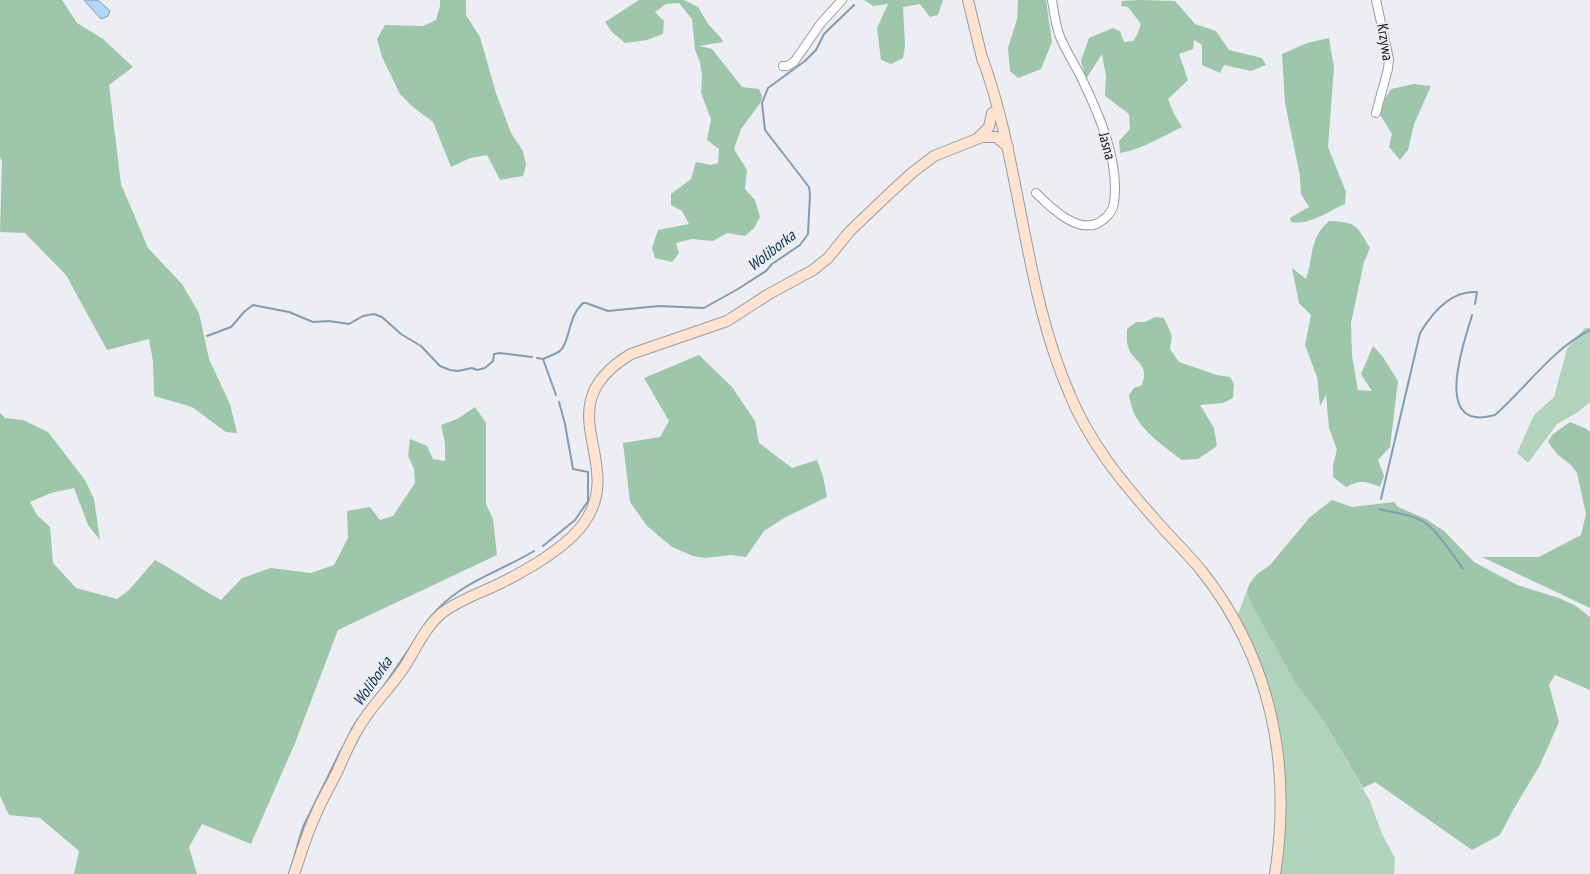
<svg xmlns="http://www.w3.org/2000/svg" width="1590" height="874" viewBox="0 0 1590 874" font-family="'PT Sans Narrow',sans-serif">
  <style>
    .green { fill: #b1d3bc }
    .forest { fill: #9ec6ab }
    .water { fill: #b4d6f5; stroke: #849cb2 }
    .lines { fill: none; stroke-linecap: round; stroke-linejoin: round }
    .stream { stroke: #849cb2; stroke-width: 2 }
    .minor-casing { stroke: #9a9ba0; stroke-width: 10 }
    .secondary-casing { stroke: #9a9ba0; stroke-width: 12 }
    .minor { stroke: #fff; stroke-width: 8 }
    .secondary { stroke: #fee3d0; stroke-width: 10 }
    .labels { text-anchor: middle; stroke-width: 4; stroke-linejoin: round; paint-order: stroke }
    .street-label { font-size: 15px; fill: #141416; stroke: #edeef3 }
    .water-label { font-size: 16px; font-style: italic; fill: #0a314f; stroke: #edeef3 }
  </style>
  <rect width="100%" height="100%" fill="#edeef3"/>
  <path class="green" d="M1585 328H1590V402L1578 412 1557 424 1528 463 1517 453 1534 415 1554 397 1567 349Z
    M1247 590 1249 600 1294 681 1323 720 1370 801 1382 834 1395 858 1394 874H1275L1280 836 1273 721 1235 622Z"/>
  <path class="forest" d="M0 0H62L77 23 103 39 133 67 109 85 121 184 148 248 182 284 199 313 209 359 230 404 237 433 226 432 192 407 154 396 153 361 149 339 107 350 66 275 25 233 0 232 2 161 0 157Z
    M440 0H466V15L480 37 496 93 511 133 523 151 526 165 523 176 500 180 487 155 470 158 451 167 433 122 413 107 400 94 382 57 377 39 385 25 423 26 436 20 440 6Z
    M639 0H684L698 7 708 24 721 38 723 42 699 46 712 49 742 87 759 89 762 96 761 102 741 129 734 149 747 170 745 189 755 200 760 217 754 228 745 236 727 233 713 241 692 239 676 243 679 253 672 262 655 258 652 248 658 230 689 224 682 211 671 205V194L691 179 696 162 711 165 718 163 719 149 707 140 711 119 701 93 702 76 700 62 695 50 692 19 679 3 666 4 655 12 664 21 663 34 647 40 625 43 612 32 605 22Z
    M864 0H943L938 15 930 17 920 4 903 7 905 46 903 58 891 64 881 60 877 28 888 4 873 6Z
    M1018 0H1046L1052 42 1041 69 1018 78 1010 71 1008 48 1017 19Z
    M1140 0 1175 1 1195 24 1216 31 1229 50 1262 58 1266 65 1251 71 1224 65 1220 73 1202 65V45L1194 40 1193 49 1179 54 1188 80 1168 99 1174 114 1182 127C1162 137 1142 149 1120 153L1119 141 1130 129 1129 114 1105 96 1106 76 1102 54 1086 79 1081 61 1089 38 1113 28 1120 31 1124 42 1133 41 1137 35 1141 24 1128 7 1121 6 1122 1Z
    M1329 38 1334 68 1328 147 1346 192 1345 204C1329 211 1308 226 1291 222L1290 218 1309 207 1301 194 1300 176 1285 103 1282 54 1307 43Z
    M1414 84 1431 86 1414 124 1408 150 1400 160 1389 147 1392 134 1379 113 1385 99 1391 89Z
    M1329 221C1357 222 1356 225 1370 248L1364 262 1351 323 1352 356 1358 390 1372 391 1361 374 1373 346 1383 357 1398 381 1390 447 1378 460 1384 476 1380 487C1365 481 1360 480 1346 487L1333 477V465L1337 450 1329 428 1326 395 1320 406 1317 377 1305 345 1311 315 1299 303 1292 268 1306 279C1314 255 1309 239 1329 221Z
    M1155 317 1164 318 1172 336 1170 349 1179 362 1217 375 1230 377 1234 384 1233 398 1223 403 1200 405 1214 428 1217 446 1198 459 1182 460C1166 448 1140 430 1133 411 1131 406 1130 400 1129 395L1134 388 1142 385C1150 361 1132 363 1128 346 1126 341 1127 335 1127 329L1136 322H1145Z
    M699 355 732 387 755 421 759 443 792 468 817 460 823 476 827 497 784 518 764 531 746 557 731 555 705 558 693 556 672 547 647 526 630 502 623 443 660 437 669 421 644 378Z
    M475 407 486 423V504L493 519 497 555 338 630 295 743 251 844 202 824 189 847 197 874H74L79 851 40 818 9 815 0 796V413L5 418 23 420 48 432 85 480 94 499 100 540 88 525 74 488 51 493 30 502 37 515 50 527 53 563 76 588 117 599 129 590 155 560C178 572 198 588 221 600L242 578 271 568 311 573 334 565 348 538 347 511 370 507 380 520 393 516 415 483 414 469 408 456 410 439 427 446 433 459 445 461V443L441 425 457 419Z
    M1570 422 1587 429 1590 432V608L1482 557H1539L1581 535 1586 514 1577 473 1571 465 1557 454 1548 442 1552 435Z
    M1332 500 1352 507 1394 502 1398 507 1426 519 1444 531 1474 562 1517 585 1559 598 1576 606 1590 617V690L1555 675 1549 685 1559 722 1540 765 1513 810 1500 835 1472 850 1375 782 1363 788 1323 720 1294 681 1249 600 1247 590 1250 583 1256 575 1270 565 1310 517Z"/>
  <path class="water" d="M84 0H98L110 11 108 16 101 19Z"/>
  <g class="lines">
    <path class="stream" d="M1472 315C1464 344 1431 433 1495 415 1527 387 1551 350 1590 330
      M207 336 231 327 245 311 253 305 289 312 313 322 329 321 349 324 363 316 374 314 382 317 401 334 421 346 440 366 450 370 458 371 472 368 477 370 485 368 493 361 494 354 500 353 532 357
      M537 358 543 359
      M543 359C549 356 557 354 561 350 571 339 567 318 583 303H586L608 311 659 306 704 308 738 289 766 271 772 264 800 245 808 234 810 194 809 187 765 130 762 103 768 88 805 61 816 50 824 34 854 5
      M543 359 556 395
      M1381 499 1420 333C1432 313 1451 290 1477 292L1475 304
      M1379 509C1394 513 1416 515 1428 525 1442 537 1452 554 1463 569
      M543 546 575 520 588 501V472L573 469 565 424 559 402
      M430 618C457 583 498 573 534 551
      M381 690 415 640
      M351 730 358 719
      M289 874 303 827 341 750"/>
    <g class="minor-casing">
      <path id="minor" d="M783 66H787L794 62 821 23 842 0
        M1376 113 1388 69 1389 59 1376 0
        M1036 193C1051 208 1082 239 1104 219 1109 215 1113 209 1114 203 1120 160 1098 112 1080 75 1073 61 1064 48 1059 34 1055 22 1054 12 1052 0"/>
    </g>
    <g class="secondary-casing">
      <path id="secondary" d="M968 0 983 62
        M982 57C1022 167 1023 288 1070 395 1089 441 1120 480 1153 517 1168 535 1186 552 1201 570 1271 658 1292 764 1275 874
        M978 138 989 127 992 113
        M294 874C301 854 307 833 316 814 322 799 331 785 338 770 344 756 350 742 358 729 370 707 389 690 403 669 415 651 425 627 442 613 459 600 480 593 499 584 527 570 566 548 584 523 628 461 543 407 631 354L727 321 769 294 813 270 828 258 850 231 892 191 913 172 934 156 982 137H996L1008 147"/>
    </g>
    <use href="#minor" class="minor"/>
    <use href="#secondary" class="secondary"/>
  </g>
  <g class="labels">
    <g class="street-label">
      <text transform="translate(1385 42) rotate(81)" y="5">Krzywa</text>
      <text transform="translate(1107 146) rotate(75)" y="5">Jasna</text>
    </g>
    <g class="water-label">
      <text transform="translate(771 250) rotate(-38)" y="6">Woliborka</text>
      <text transform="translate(372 681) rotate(-55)" y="6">Woliborka</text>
    </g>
  </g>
</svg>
